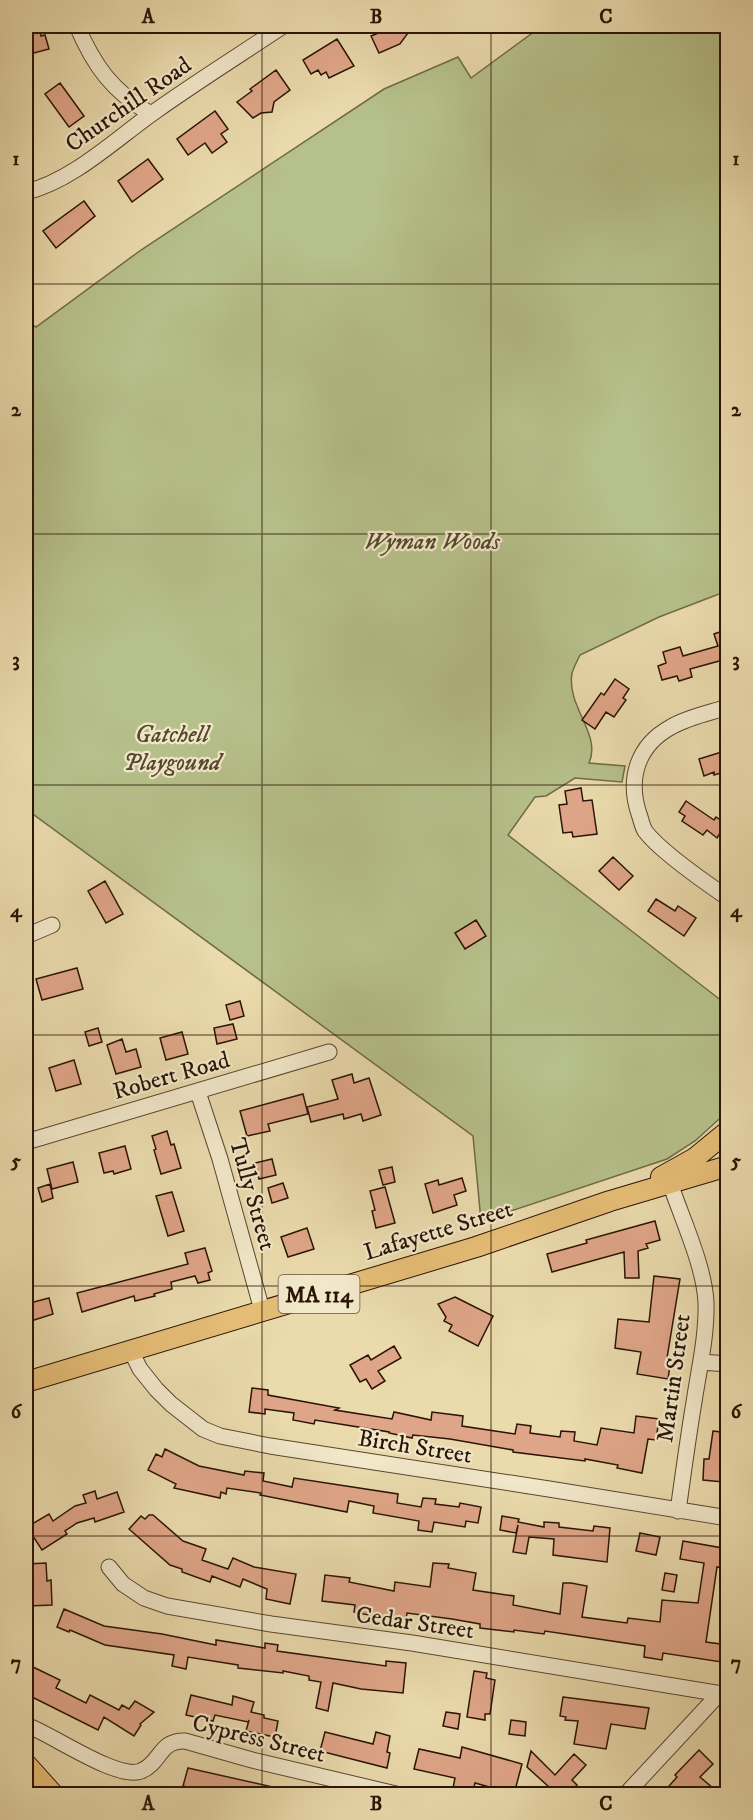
<svg xmlns="http://www.w3.org/2000/svg" width="753" height="1820" viewBox="0 0 753 1820" font-family="'IM FELL DW Pica',serif">
  <style>
    .green { fill: #b6c08a; stroke: #706a48; stroke-width: 1.5 }
    .building { fill: #dfa588; stroke: #2a1405; stroke-width: 1.5 }
    .lines { fill: none; stroke-linecap: round; stroke-linejoin: round }
    .minor-casing { stroke: #5a462f; stroke-width: 17 }
    .major-casing { stroke: #2a1405; stroke-width: 22 }
    .minor { stroke: #f1e7c9; stroke-width: 15 }
    .major { stroke: #e5bd76; stroke-width: 20 }
    .grid { fill: none; stroke: #2a1405; stroke-width: 1.5; stroke-opacity: 0.55 }
    .labels { text-anchor: middle; stroke-width: 4.5; stroke-linejoin: round; paint-order: stroke }
    .shield { fill: #f1e7c9; stroke: #665340; stroke-width: 1.5 }
    .shield-label { font-size: 22px; font-weight: bold; fill: #2a1405 }
    .street-label { font-size: 24px; fill: #2a1405; stroke: #f1e7c9 }
    .park-label { font-size: 24px; font-style: italic; fill: #54482d; stroke: #f1e7c9 }
    .neatline { fill: none; stroke: #2a1405; stroke-width: 2 }
    .grid-label { font-size: 20px; text-anchor: middle; font-weight: bold; fill: #2a1405 }
  </style>
  <rect width="100%" height="100%" fill="#eadaac"/>
  <filter id="stains"><feTurbulence type="fractalNoise" baseFrequency=".00333" numOctaves="4"/><feColorMatrix values="0 0 0 0 .2 0 0 0 0 .09 0 0 0 0 .02 0 0 0 .5 -.17"/></filter>
  <radialGradient id="worn" r=".72"><stop offset=".6" stop-color="#630" stop-opacity="0"/><stop offset="1" stop-color="#630" stop-opacity=".3"/></radialGradient>
  <path class="green" d="M542 26H727V591L659 617 580 655C577 661 574 667 572 673 566 707 602 734 589 763L625 766 622 782 575 778 546 796 535 797 508 835 727 1005 728 1111 695 1141 667 1159 481 1221 473 1136 26 809V321L36 327 141 250 384 89 458 57 471 78Z"/>
  <path class="building" d="M26 26H39L41 36 45 35 49 49 26 55Z
    M387 26H413L400 44 379 53 371 36 384 31Z
    M337 39 354 66 329 78 326 72 321 75 318 70 311 74 303 60Z
    M276 70 290 90 274 102 272 112 261 113 253 118 237 102 252 91 250 89Z
    M60 83 84 116 69 127 45 94Z
    M215 111 228 129 221 134 227 142 212 153 205 143 188 155 177 139Z
    M148 159 163 179 132 202 118 181Z
    M84 201 95 216 56 248 43 231Z
    M728 629V667H726L723 660 690 669 692 677 679 681 677 676 662 680 658 666 666 663 663 652 680 647 683 656 718 646 714 634Z
    M615 679 629 689 623 698 626 700 614 717 606 712 595 729 582 720 601 693 604 695Z
    M728 750V771L714 775V772L704 776 699 759Z
    M581 788 583 801 592 800 597 834 573 837 572 832 563 833 559 805 567 804 565 791Z
    M686 801 714 820 716 817 726 824 717 838 707 830 703 835 682 821 685 816 679 812Z
    M613 857 633 876 619 890 599 871Z
    M105 881 123 914 106 923 88 891Z
    M656 899 675 911 678 906 696 918 684 936 648 911Z
    M476 920 486 936 465 949 455 933Z
    M77 968 83 989 42 1000 36 979Z
    M240 1001 244 1016 230 1020 226 1005Z
    M233 1024 237 1039 217 1044 214 1028Z
    M98 1028 102 1042 89 1046 85 1032Z
    M182 1032 188 1054 166 1060 160 1038Z
    M122 1039 126 1052 136 1049 141 1067 116 1074 107 1045Z
    M74 1060 81 1084 56 1091 49 1068Z
    M352 1074 354 1083 369 1078 381 1115 363 1121 361 1114 344 1119 343 1114 311 1122 307 1107 338 1099 332 1080Z
    M303 1094 308 1114 268 1124 270 1131 247 1136 240 1111Z
    M167 1131 171 1145 174 1144 181 1168 161 1174 154 1150 156 1149 152 1136Z
    M125 1146 131 1169 114 1174 113 1171 104 1173 99 1153Z
    M272 1159 276 1175 259 1179 255 1163Z
    M73 1162 78 1182 52 1189 47 1169Z
    M392 1167 395 1182 383 1185 379 1170Z
    M462 1178 466 1191 454 1195 457 1205 433 1213 425 1184 438 1180 439 1185Z
    M283 1183 288 1198 272 1203 268 1188Z
    M50 1184 53 1198 42 1202 38 1188Z
    M385 1187 395 1223 376 1228 372 1211 375 1210 370 1191Z
    M172 1192 184 1231 168 1236 156 1196Z
    M655 1221 660 1240 646 1244 648 1248 638 1251 639 1278H625L624 1252 552 1272 547 1254 587 1243 586 1240Z
    M307 1228 314 1249 288 1257 281 1237Z
    M205 1248 212 1271 208 1273 210 1280 198 1283 195 1276 171 1282 172 1289 154 1294 155 1296 135 1301 134 1296 82 1312 77 1293 188 1264 185 1253Z
    M654 1276 680 1279 667 1358 671 1359 668 1379 637 1374 641 1352 615 1348 618 1319 649 1322Z
    M455 1297 493 1316 478 1346 449 1331 452 1325 444 1321 446 1317 438 1304Z
    M49 1298 53 1314 31 1321 26 1304Z
    M394 1346 401 1358 378 1371 385 1381 372 1389 366 1379 360 1382 350 1365 368 1355 371 1360Z
    M252 1388 268 1390V1395L339 1408 335 1410 392 1419 394 1412 431 1420 432 1412 463 1416 462 1426 515 1434 517 1424 531 1426 530 1433 560 1437 561 1431 575 1432 574 1441 597 1445 601 1428 634 1433 636 1416 659 1419 656 1440 648 1439 642 1473 617 1468 618 1465 585 1459V1461L513 1452V1450L450 1439 413 1435 412 1438 389 1433V1432L315 1420 314 1424 293 1420 294 1413 265 1409V1414L249 1412Z
    M713 1431 728 1433 723 1482 703 1480 704 1459H709Z
    M165 1449 199 1466 244 1475 245 1471 264 1473 263 1481 292 1487 294 1478 398 1494 397 1503 421 1507 423 1498 436 1499 435 1504 459 1507 460 1503 481 1507 478 1523 466 1521 465 1527 434 1522 432 1532 418 1530 419 1521 373 1513 374 1506 349 1501 347 1512 260 1495 261 1493 227 1488 226 1494 221 1492 220 1498 174 1488 176 1484 148 1470 156 1454 162 1457Z
    M95 1491 97 1499 117 1492 124 1512 95 1522 94 1518 77 1523 65 1531 67 1534 42 1550 27 1527 49 1514 53 1521 75 1506 86 1503 83 1495Z
    M149 1515H153L183 1541 206 1549 202 1560 228 1569 233 1558 254 1567 296 1574 290 1604 266 1599 267 1589 243 1579 240 1587 212 1576 210 1582 182 1572V1569L170 1565 129 1529 141 1516 145 1519Z
    M502 1516 519 1519 518 1522 544 1527V1522L559 1523V1527L593 1531 594 1526 610 1528 607 1562 553 1555 554 1539 529 1537 526 1554 513 1552 518 1525 516 1533 500 1530Z
    M640 1533 660 1537 656 1555 636 1551Z
    M683 1541 728 1549V1569L717 1567 706 1642 728 1645V1663L663 1653 662 1660 644 1657 645 1646 545 1631 544 1634 514 1630V1632L480 1628V1624L452 1619 407 1613 406 1620 374 1614 373 1616 354 1612 355 1605 322 1601 325 1575 350 1578 349 1582 394 1591 395 1582 430 1587 433 1563 449 1564 448 1568 476 1573 473 1590 514 1596 513 1605 560 1614 563 1583H571L587 1586 582 1617 627 1623 628 1618 660 1622 662 1600 698 1603 704 1563 680 1559Z
    M46 1563 47 1581 51 1580 52 1605 28 1606 27 1592 26 1593 27 1564Z
    M665 1573 677 1575 674 1592 662 1590Z
    M64 1609 104 1626 162 1634 216 1645V1640L265 1648V1643L278 1645 277 1651 386 1666V1661L406 1663 403 1693 361 1689 333 1683 328 1711 316 1708 321 1682 309 1680V1676L283 1671V1673L238 1668V1665L188 1657 186 1669 172 1666 174 1655 105 1645 70 1630 69 1632 57 1627Z
    M33 1667 60 1680 56 1688 86 1703 90 1695 119 1710 122 1705 129 1709 135 1701 154 1712 140 1724 141 1725 134 1736 104 1717 98 1730 26 1694V1673L29 1675Z
    M474 1671 487 1673 486 1678 495 1680 490 1714H485V1720L467 1717Z
    M191 1695 232 1705 233 1696 254 1702 251 1712 264 1715V1718L278 1721 275 1737 246 1731 249 1720 248 1722 215 1715 213 1721 186 1715Z
    M563 1697 649 1708 645 1729 611 1724 606 1749 574 1744 578 1721 565 1720 566 1717 560 1716Z
    M446 1712 460 1714 458 1729 443 1726Z
    M511 1720 526 1722 525 1736 509 1734Z
    M325 1732 373 1744 376 1732 390 1736 387 1752 390 1753 387 1768 320 1751Z
    M462 1747 522 1764 514 1794H499L500 1790 475 1783 473 1792 453 1788 455 1778 414 1769 419 1749 460 1758Z
    M699 1750 713 1764 700 1777 720 1794H662L677 1777 675 1775Z
    M531 1751 555 1775 574 1754 586 1765 572 1780 577 1785 568 1794H542L549 1787 527 1767Z
    M188 1768 286 1790V1794H239L214 1789 213 1793 183 1786Z"/>
  <g class="lines">
    <g class="minor-casing">
      <path id="minor" d="M77 26C94 66 113 92 151 114
        M26 192C73 181 118 137 157 110 198 81 241 54 283 26
        M728 707C709 713 688 717 671 727 638 745 627 778 639 814 641 819 642 826 645 831 660 851 706 883 728 898
        M26 936 52 925
        M198 1092 220 1159 262 1310
        M26 1142 329 1052
        M670 1183C682 1219 704 1265 706 1302 707 1335 699 1369 694 1402 688 1438 683 1475 678 1511
        M131 1351 140 1369 156 1389 171 1404 203 1429 220 1436 270 1446 549 1489 728 1518
        M701 1362 728 1364
        M109 1567 123 1584 144 1598 167 1606 271 1624 412 1643 728 1695
        M26 1725C50 1733 118 1781 141 1771 161 1763 159 1740 185 1741L252 1760 396 1794
        M626 1794 719 1694"/>
    </g>
    <g class="major-casing">
      <path id="major" d="M661 1177 695 1158 728 1131
        M26 1382 476 1247 610 1201 728 1166
        M26 1764 53 1794"/>
    </g>
    <use href="#minor" class="minor"/>
    <use href="#major" class="major"/>
  </g>
  <path class="grid" d="M262 26V1794M491 26V1794M26 284H728M26 534H728M26 785H728M26 1035H728M26 1286H728M26 1536H728"/>
  <g class="labels">
    <rect class="shield" x="278.5" y="1275" width="81" height="38" rx="4.5"/>
    <g class="shield-label">
      <text x="319" y="1302">MA 114</text>
    </g>
    <g class="street-label">
      <text transform="translate(128 104) rotate(-35)" y="8">Churchill Road</text>
      <text transform="translate(171 1075) rotate(-16)" y="8">Robert Road</text>
      <text transform="translate(253 1194) rotate(74)" y="8">Tully Street</text>
      <text transform="translate(438 1230) rotate(-17)" y="8">Lafayette Street</text>
      <text transform="translate(673 1378) rotate(-82)" y="8">Martin Street</text>
      <text transform="translate(415 1446) rotate(9)" y="8">Birch Street</text>
      <text transform="translate(415 1622) rotate(8)" y="8">Cedar Street</text>
      <text transform="translate(259 1738) rotate(14)" y="8">Cypress Street</text>
    </g>
    <g class="park-label">
      <text x="432" y="549">Wyman Woods</text>
      <text x="172" y="742">Gatchell<tspan x="172" dy="28">Playgound</tspan></text>
    </g>
  </g>
  <rect width="753" height="1820" fill="none" stroke="#eadaac" stroke-width="66"/>
  <rect x="33" y="33" width="687" height="1754" class="neatline"/>
  <g class="grid-label">
    <text x="148" y="23">A</text>
    <text x="376" y="23">B</text>
    <text x="606" y="23">C</text>
    <text x="16" y="165">1</text>
    <text x="736" y="165">1</text>
    <text x="16" y="416">2</text>
    <text x="736" y="416">2</text>
    <text x="16" y="666">3</text>
    <text x="736" y="666">3</text>
    <text x="16" y="917">4</text>
    <text x="736" y="917">4</text>
    <text x="16" y="1167">5</text>
    <text x="736" y="1167">5</text>
    <text x="16" y="1418">6</text>
    <text x="736" y="1418">6</text>
    <text x="16" y="1669">7</text>
    <text x="736" y="1669">7</text>
    <text x="148" y="1810">A</text>
    <text x="376" y="1810">B</text>
    <text x="606" y="1810">C</text>
  </g>
  <rect width="100%" height="100%" filter="url(#stains)"/>
  <rect width="100%" height="100%" fill="url(#worn)"/>
</svg>
